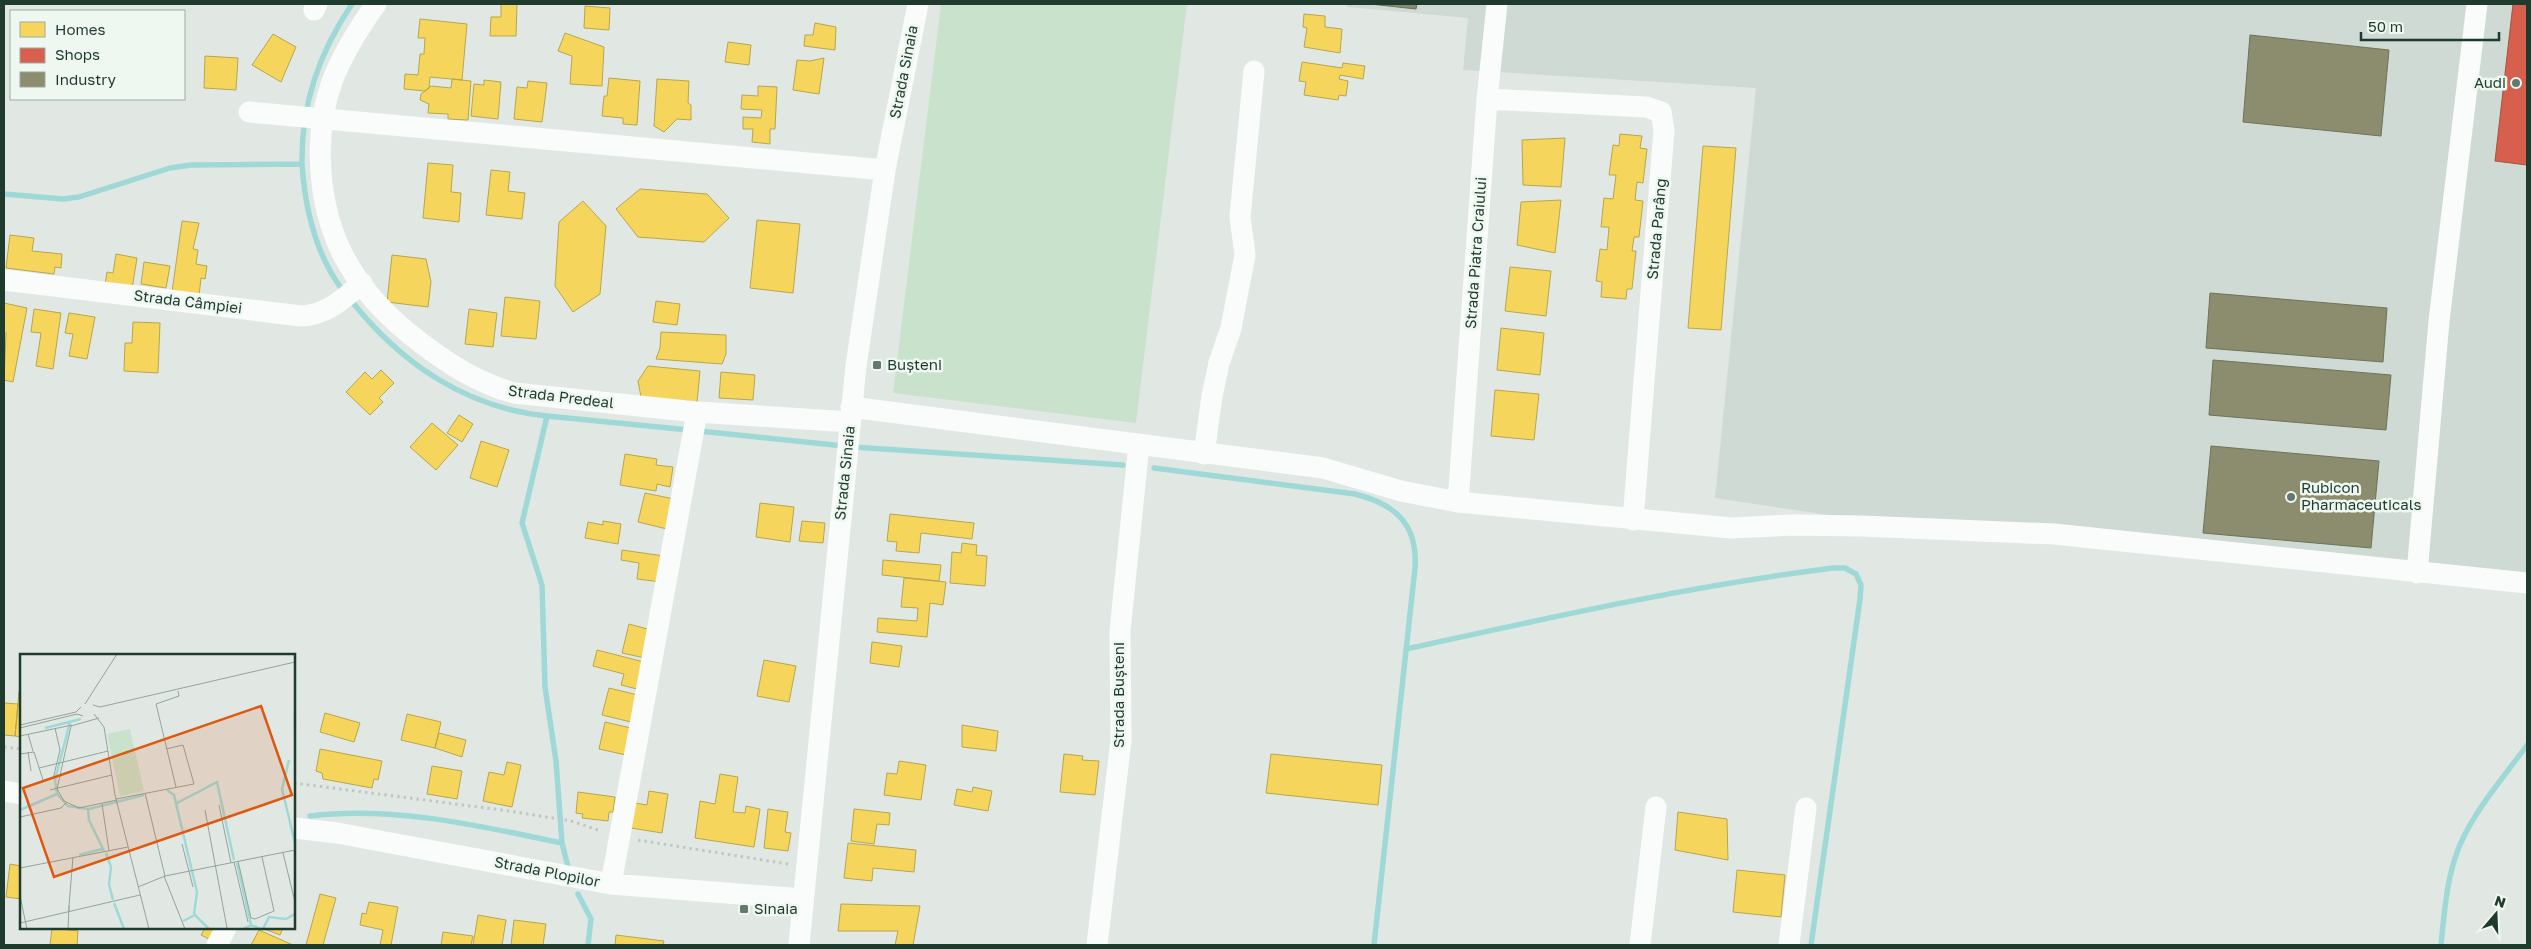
<svg xmlns="http://www.w3.org/2000/svg" width="2531" height="949" viewBox="0 0 2531 949" font-family="'Golos Text',sans-serif">
  <style>
    .built { fill: #cedad3 }
    .green { fill: #c9e2cc }
    .homes { fill: #f6d55c; stroke: #b6a74e }
    .shops { fill: #d6604d; stroke: #9f5544 }
    .industry { fill: #8c8c6e; stroke: #6b745b }
    .lines { fill: none; stroke-linecap: round; stroke-linejoin: round }
    .stream { stroke: #9fd9d7; stroke-width: 5.5 }
    .path { stroke: #bfc8c3; stroke-width: 3; stroke-dasharray: 2.5 4; stroke-linecap: butt }
    .minor { stroke: #fafcfb; stroke-width: 21 }
    .poi-dot { fill: #63786e; stroke: #eff7f1; stroke-width: 2 }
    .labels { text-anchor: middle; stroke-width: 5; stroke-linejoin: round; paint-order: stroke }
    .street-label { font-size: 15px; fill: #1f3b2e; stroke: #eff7f1 }
    .poi-label { font-size: 15px; fill: #1f3b2e; stroke: #eff7f1; text-anchor: start }
    .inset-river { fill: none; stroke: #9fd9d7; stroke-width: 2.5 }
    .inset-road { fill: none; stroke: #93a39b; stroke-width: 1 }
    .view { fill: #de580e; fill-opacity: 0.15; stroke: #de580e; stroke-width: 2.5 }
    .inset-edge { fill: none; stroke: #1f3b2e; stroke-width: 2.5 }
  </style>
  <rect width="100%" height="100%" fill="#e1e8e4"/>
  <path class="built" d="M1347 4H2527V592L1875 522 1715 498 1756 88 1463 70 1468 18 1347 7Z"/>
  <path class="green" d="M941 4H1187L1136 423 893 393Z"/>
  <path class="homes" d="M501 4H517L516 36H490L491 17H501Z
    M585 6 610 8 609 30 584 28Z
    M1304 14 1325 16V27L1342 29 1340 53 1304 47 1307 28 1303 27Z
    M420 19 467 24 462 80 430 77 429 88 425 91 404 89 405 74 418 75 420 54H424L425 38H418Z
    M815 23 836 27 835 50 804 46 805 35H813Z
    M565 33 604 47 602 86 570 84 572 56 558 51Z
    M273 34 296 47 281 82 252 65Z
    M728 42 751 45 749 65 725 62Z
    M205 56 238 58 236 90 204 88Z
    M824 58 819 94 793 90 797 60 810 61Z
    M1302 62 1342 68 1343 63 1365 66 1363 79 1340 75 1339 79 1348 81 1346 96 1339 95 1338 100 1304 95 1306 82 1299 81Z
    M609 78 640 81 637 125 623 124V118L602 116 604 96H607Z
    M452 79 471 81 468 120 448 119V114L428 113 429 104 420 100 421 94 431 86 451 88Z
    M657 79 689 81 688 103 691 105V120L677 119 664 132 654 126Z
    M484 80 501 82 498 119 471 116 474 84 484 85Z
    M528 81 547 83 542 122 514 119 517 87 527 88Z
    M758 86 777 87 775 129H770V144L752 142 753 129H743V117L761 118 762 110 741 109 742 95 758 96Z
    M1620 134 1642 136 1640 148 1647 149 1643 183 1637 182 1635 200 1643 201 1639 237H1634L1632 251H1636L1632 289H1627L1626 299 1601 297 1602 282 1596 281 1600 249 1607 250 1609 227H1601L1604 198 1613 199 1616 175H1609L1613 145 1619 146Z
    M1565 138 1561 187 1523 185 1522 140Z
    M1703 146 1736 148 1721 330 1688 328Z
    M428 163 453 165 451 192 461 193 459 222 423 218Z
    M491 170 510 172 508 191 525 193 522 219 486 215Z
    M640 189 707 194 729 218 704 242 638 237 616 209Z
    M1561 200 1555 253 1517 245 1521 202Z
    M583 201 606 226 600 294 573 312 555 286 559 222Z
    M757 220 800 224 793 293 750 288Z
    M182 221 199 223 193 249 198 250 196 264 207 266 205 279 201 278 199 296 172 292Z
    M10 235 34 238 32 251 62 254 61 268 55 267 54 274 6 268Z
    M116 254 137 258 132 289 105 285 107 272 113 273Z
    M392 255 426 259 431 282 428 307 387 302Z
    M144 262 170 266 166 288 141 284Z
    M1510 267 1551 271 1546 316 1505 311Z
    M505 297 540 301 536 339 501 336Z
    M656 301 680 304 677 325 653 322Z
    M4 303 27 308 13 382 4 380 6 333H4Z
    M34 309 61 313 53 369 36 366 41 333 31 332Z
    M469 309 497 313 493 347 465 344Z
    M69 313 95 317 87 359 69 356 73 334 65 333Z
    M133 322 160 323 158 373 124 371 125 343H132Z
    M1501 328 1544 333 1540 375 1497 370Z
    M661 332 726 335V354L722 364 656 359 660 348Z
    M648 366 700 371 697 402 641 397 638 381Z
    M381 370 394 383 379 398 383 402 370 415 346 392 365 372 372 379Z
    M721 372 755 375 753 400 719 398Z
    M1495 390 1539 394 1534 440 1491 436Z
    M459 415 473 424 462 442 447 433Z
    M432 423 458 445 436 470 410 447Z
    M481 441 509 450 497 487 470 478Z
    M625 454 657 459 656 465 673 467 670 487 657 484 656 491 620 485Z
    M645 493 674 499 667 529 638 522Z
    M760 503 794 507 790 542 756 537Z
    M890 514 974 523 972 539 921 533 919 553 896 551 897 542 887 541Z
    M603 521 621 524 618 544 585 538 588 522 603 525Z
    M802 521 825 523 823 543 799 541Z
    M962 543 977 545 976 555 987 556 985 586 950 583 952 552 961 553Z
    M622 550 664 556 661 582 637 579 639 563 621 560Z
    M883 560 941 565 939 581 882 575Z
    M904 578 946 582 943 605 930 603 927 637 877 632 878 618 917 621 918 608 901 607Z
    M629 624 651 630 645 658 622 653Z
    M872 642 902 646 899 667 870 663Z
    M597 650 644 662 637 689 621 685 624 674 593 666Z
    M764 660 796 666 789 702 757 696Z
    M609 688 638 695 631 722 602 715Z
    M19 692H21V737L15 736Z
    M4 703 18 704 15 736 4 735Z
    M325 713 360 723 354 742 320 732Z
    M407 714 441 722 435 748 401 740Z
    M605 722 631 728 626 755 599 749Z
    M962 725 998 731 996 751 962 747Z
    M439 733 466 740 462 757 435 748Z
    M320 749 382 761 378 780 374 779 372 788 323 779 322 773 316 771Z
    M1064 754 1083 756 1082 760 1099 761 1095 795 1060 792Z
    M1271 754 1382 765 1378 805 1266 793Z
    M899 761 926 765 921 800 884 795 887 773 897 774Z
    M507 762 521 765 512 807 483 801 489 772 504 775Z
    M432 766 462 771 457 799 427 794Z
    M720 774 738 777 733 812 745 813 746 806 760 809 754 847 695 838 700 801 715 804Z
    M973 787 992 791 988 811 954 805 957 789 972 792Z
    M649 791 668 794 662 833 631 828 635 803 647 805Z
    M578 792 615 797 613 812H609L608 821 582 818 583 814 576 813Z
    M768 809 788 812 785 832 791 833 788 851 764 848Z
    M854 809 890 813 889 825 877 824 874 844 851 841Z
    M1678 812 1727 819 1728 860 1675 850Z
    M848 843 916 850 914 872 873 868 872 881 844 878Z
    M10 864 21 866V899L6 897Z
    M1737 870 1785 875 1781 917 1733 912Z
    M320 894 336 898 323 945H306Z
    M369 902 398 907 391 945H380L383 930 360 925 362 913 366 914Z
    M841 904 920 906 913 945H895L898 931H838Z
    M478 915 506 920 502 945H473Z
    M514 920 546 924 543 945H511Z
    M52 928 78 931 77 945H50Z
    M205 928H225L217 943 201 935Z
    M262 928H283L280 935Z
    M259 930 293 945H251Z
    M443 932 473 936 471 945H441Z
    M616 935 664 941 663 945H615Z"/>
  <path class="shops" d="M2513 4H2527V165L2495 161Z"/>
  <path class="industry" d="M1370 4H1417L1416 9Z
    M2250 35 2389 50 2381 136 2243 122Z
    M2210 293 2387 308 2383 362 2206 348Z
    M2213 360 2391 375 2386 430 2209 415Z
    M2211 446 2379 461 2371 548 2203 533Z"/>
  <g class="lines">
    <path class="stream" d="M302 164C301 104 319 53 352 4
      M4 194 63 199 79 197 170 168 191 165 302 164C305 209 316 256 344 292
      M350 299C400 363 466 408 547 416L522 523 542 585 545 687 556 761 562 843 568 867
      M547 416 689 430
      M699 431 844 446
      M853 447 1123 465
      M1154 468 1355 494C1395 504 1418 524 1415 568L1374 945
      M1406 649C1548 618 1689 586 1833 568H1845L1856 574 1861 585 1860 599 1811 945
      M310 816C395 806 480 826 562 843
      M578 894 591 919 588 945
      M2441 945C2444 916 2446 886 2455 858 2468 817 2502 780 2527 745"/>
    <path class="path" d="M4 747 21 749
      M294 783 509 811 571 821 601 831
      M638 840 788 864"/>
    <path class="minor" d="M376 4C359 28 344 51 333 79 313 132 317 202 342 253 360 289 389 319 421 343 450 365 478 383 514 393L697 412 850 422
      M314 10 317 4
      M1487 99 1646 107 1661 112 1664 130 1633 520
      M249 112 885 170
      M4 280 301 316C327 315 343 299 362 283
      M851 407 1323 468 1401 491 1458 502 1731 528 1793 525 1862 526 2054 534 2527 583
      M1204 454 1212 396 1219 363 1231 328 1245 255 1240 217 1254 71
      M1458 502 1487 99 1497 4
      M2417 573 2439 321 2477 4
      M4 791 21 794
      M294 828 337 833 611 884 803 899
      M611 884 697 412
      M217 945 226 928
      M799 945 856 366 885 170 918 4
      M1097 945 1121 740 1120 631 1139 444
      M1640 945 1656 807
      M1789 945 1806 808"/>
  </g>
  <g class="poi-dot">
    <circle cx="2516" cy="83" r="5"/>
    <rect x="872" y="360" width="10" height="10" rx="2.5"/>
    <circle cx="2291" cy="497" r="5"/>
    <rect x="739" y="904" width="10" height="10" rx="2.5"/>
  </g>
  <g class="labels">
    <g class="street-label">
      <text transform="translate(904 72) rotate(-79)" y="5">Strada Sinaia</text>
      <text transform="translate(1657 229) rotate(-85)" y="5">Strada Parâng</text>
      <text transform="translate(1476 253) rotate(-86)" y="5">Strada Piatra Craiului</text>
      <text transform="translate(188 302) rotate(7)" y="5">Strada Câmpiei</text>
      <text transform="translate(561 397) rotate(7)" y="5">Strada Predeal</text>
      <text transform="translate(845 473) rotate(-84)" y="5">Strada Sinaia</text>
      <text transform="translate(1119 695) rotate(-90)" y="5">Strada Bușteni</text>
      <text transform="translate(547 872) rotate(11)" y="5">Strada Plopilor</text>
    </g>
    <g class="poi-label">
      <text x="2506" y="88" text-anchor="end">Audi</text>
      <text x="887" y="370">Bușteni</text>
      <text x="2301" y="493">Rubicon<tspan x="2301" dy="17">Pharmaceuticals</tspan></text>
      <text x="754" y="914">Sinaia</text>
    </g>
  </g>
  <g transform="translate(20 654)">
    <rect width="275" height="275" fill="#e1e8e4"/>
    <path d="M110 75 124 137 100 142 87 80Z" fill="#c9e2cc"/>
    <path class="inset-river" d="M275 59V76M25 74 61 65M269 106 262 135 275 189M147 136 154 141 177 238 174 260M37 140 35 126 50 68M157 149 197 128 214 206M69 155 124 141M0 156 37 140 48 152 68 155 69 166 84 197M86 199 91 213 89 230 93 246M59 201 82 195M217 209 231 271M94 249 104 275M163 267 175 261 189 275M223 275 231 271 241 275M243 275 249 263 266 265 275 260"/>
    <path class="inset-road" d="M65 50 97 0M73 51 80 53 275 8M74 60 84 73 95 141 129 275M79 64 51 72 37 135 44 147 59 154 97 146M0 71 56 58 61 53M0 74 57 60 63 62M8 80 13 97M0 82 52 71M8 98 11 117M0 100 14 98 23 126M19 114 88 97M33 125 40 96 35 74M156 133 136 50 159 42 158 37M30 136 92 121M125 139 145 222M96 145 174 130 163 91 146 95M82 150 89 197M199 151 211 209M185 156 207 274M0 163 41 154 46 149M162 190 173 233M263 199 275 248M218 207 231 264 235 265 254 257 242 203M214 208 228 268M0 214 108 193M144 222 165 275M118 233 145 222 275 196M0 242 7 275M49 252 53 203M0 269 120 241M48 275 49 252V257"/>
    <path class="view" d="M241 52 272 141 34 223 3 134Z"/>
    <rect width="275" height="275" class="inset-edge"/>
  </g>
  <rect width="2531" height="949" fill="none" stroke="#1f3b2e" stroke-width="10"/>
  <rect x="10" y="10" width="175" height="90" fill="#eff7f1" stroke="#9caca3"/>
  <rect x="20" y="22" width="25" height="15" fill="#f6d55c" stroke="#9caca3"/>
  <text x="55" y="35" font-size="15" fill="#1f3b2e">Homes</text>
  <rect x="20" y="48" width="25" height="15" fill="#d6604d" stroke="#9caca3"/>
  <text x="55" y="60" font-size="15" fill="#1f3b2e">Shops</text>
  <rect x="20" y="72" width="25" height="15" fill="#8c8c6e" stroke="#9caca3"/>
  <text x="55" y="85" font-size="15" fill="#1f3b2e">Industry</text>
  <g transform="translate(2496 914) rotate(19)" stroke="#eff7f1" stroke-width="4" paint-order="stroke">
  <path d="M0-4L9 19L0 12L-9 19Z" fill="#1f3b2e"/>
  <text y="-8" font-size="14" font-weight="bold" text-anchor="middle" fill="#1f3b2e">N</text>
  </g>
  <path d="M2361 32v8h138v-8" fill="none" stroke="#1f3b2e" stroke-width="2.5"/>
  <text x="2368" y="32" font-size="15" fill="#1f3b2e" stroke="#eff7f1" stroke-width="4" paint-order="stroke">50 m</text>
</svg>
